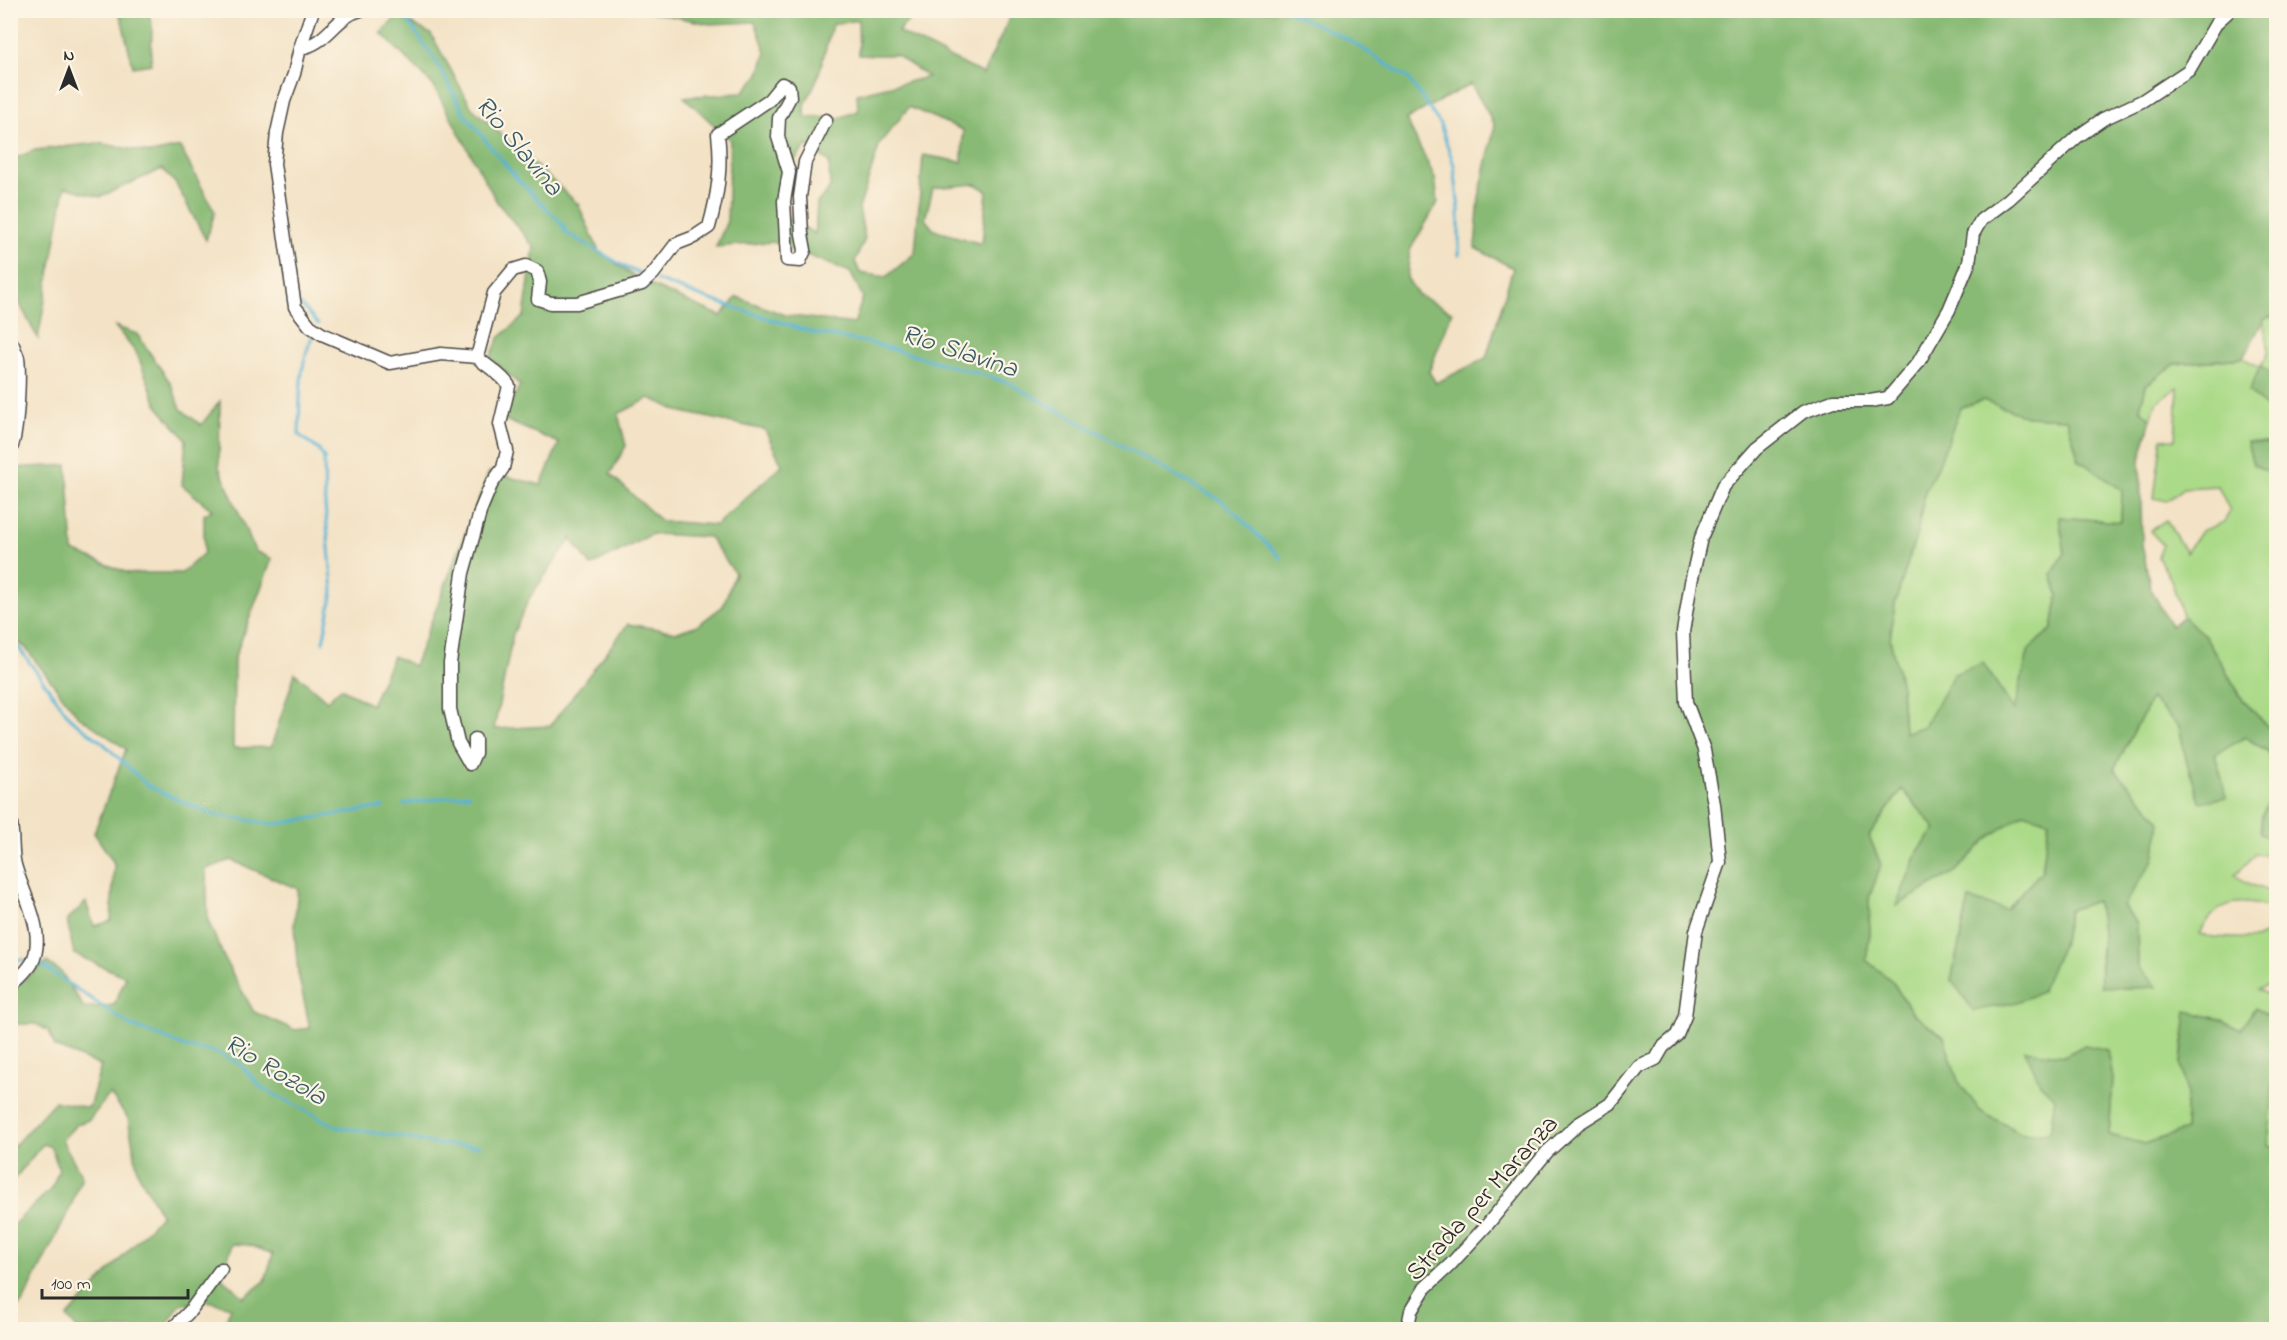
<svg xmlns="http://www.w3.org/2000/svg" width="2287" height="1340" viewBox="0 0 2287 1340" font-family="'Indie Flower',sans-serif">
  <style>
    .green { fill: #abda88; stroke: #6b825a; stroke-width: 1.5 }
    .forest { fill: #88ba74; stroke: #5a7250; stroke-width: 1.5; fill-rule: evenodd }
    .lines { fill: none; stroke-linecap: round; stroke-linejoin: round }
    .stream { stroke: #57b3d5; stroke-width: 3 }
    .minor-casing { stroke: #494642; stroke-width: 15 }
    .minor { stroke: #fff; stroke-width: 12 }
    .labels { text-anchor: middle; stroke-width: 4.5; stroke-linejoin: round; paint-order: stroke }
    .street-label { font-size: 26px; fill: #2b2b2b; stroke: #fcf5e5 }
    .water-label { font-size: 27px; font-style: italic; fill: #3a5b66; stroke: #fcf5e5 }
  </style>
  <rect width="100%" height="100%" fill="#fcf5e5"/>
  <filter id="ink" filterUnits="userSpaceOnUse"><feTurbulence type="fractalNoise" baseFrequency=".0167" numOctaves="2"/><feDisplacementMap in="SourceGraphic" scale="12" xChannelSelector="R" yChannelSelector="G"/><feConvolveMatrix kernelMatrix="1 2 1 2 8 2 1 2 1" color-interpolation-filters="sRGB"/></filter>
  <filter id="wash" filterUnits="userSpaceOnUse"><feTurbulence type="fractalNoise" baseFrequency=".008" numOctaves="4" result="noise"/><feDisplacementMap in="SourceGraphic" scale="24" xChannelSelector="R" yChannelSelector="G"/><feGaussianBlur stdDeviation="1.35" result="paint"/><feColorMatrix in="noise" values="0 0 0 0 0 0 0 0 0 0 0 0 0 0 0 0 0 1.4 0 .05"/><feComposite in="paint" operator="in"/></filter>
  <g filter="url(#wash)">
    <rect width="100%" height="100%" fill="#f3e2c5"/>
    <path class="green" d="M2276 316V370L2273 374 2260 367 2272 415 2276 418V444L2247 442 2253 464 2276 476V736L2243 700 2204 635 2183 616 2171 580 2158 557 2163 545 2150 531 2166 520 2186 553 2201 531 2224 522 2230 511 2218 486 2184 488 2167 501 2154 498 2162 438 2175 440 2178 387 2156 403 2151 419 2140 409 2146 385 2175 364 2243 358 2260 367C2277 345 2263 343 2264 319Z
      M1983 400 2028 417 2067 419 2079 460 2122 490 2121 522 2059 517 2065 553 2052 574 2058 595 2052 629 2029 649 2014 711 1954 674 1924 726 1904 733 1901 687 1890 639 1895 603 1917 533 1925 491 1939 463 1960 407Z
      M2151 699 2179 726 2187 763 2214 755 2245 737 2269 752 2276 788 2262 815 2260 834 2276 840V857L2256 854 2235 875 2245 882 2276 894V910C2242 898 2218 897 2200 934L2213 937 2255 939 2276 930V984L2258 989 2276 1000V1019L2255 1009 2240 1030 2223 1020 2183 1041 2181 1064 2187 1094 2185 1130 2145 1144 2109 1135 2113 1078 2085 1045 2064 1056 2041 1085 2055 1097 2050 1133 2022 1134 1980 1111 1958 1081 1944 1037 1913 1014 1892 981 1866 960 1870 933 1869 898 1881 865 1869 836 1903 788 1936 829 1919 850 1897 905 1955 872 1988 838 2024 813 2049 821 2042 871 2006 910 1969 899 1951 980 2062 945 2069 910 2096 901 2103 926 2100 956 2101 985 2126 988 2156 987 2138 967 2137 924 2123 906 2154 859 2160 820 2114 769Z
      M2276 1045V1147L2268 1145Z"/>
    <path class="forest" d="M114 11H148L152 25 151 64 133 67 121 17Z
      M646 11H917L898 32 983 74 1013 11H2276V316L2264 319 2243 358 2175 364 2146 385 2140 409 2151 419 2140 460 2142 544 2150 587 2171 626 2183 616 2204 635 2243 700 2276 736V787L2269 752 2245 737 2215 755 2227 797 2200 802 2187 763 2179 726 2151 699 2114 769 2160 820 2154 859 2123 906 2137 924 2138 967 2157 987 2126 988 2101 986C2100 957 2106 928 2096 901L2069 910 2062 945 2041 992 2017 1002 1974 1011 1951 980 1969 899 2006 910 2042 871 2049 821 2024 813 1988 838 1955 872 1896 906 1919 850 1936 829 1902 789 1869 836 1881 865 1869 898 1870 933 1866 960 1892 981 1913 1014 1944 1037 1958 1081 1980 1111 2022 1134 2050 1133 2055 1098 2041 1085 2025 1050 2064 1056 2085 1045 2108 1050 2113 1078 2109 1135 2145 1144 2185 1130 2187 1095 2181 1064 2187 1011 2223 1020 2240 1030 2255 1008 2276 1019V1045L2268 1145 2276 1147V1329L220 1330 224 1325 231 1307 208 1301 180 1305 164 1329H77L67 1317 161 1215 138 1173 128 1118 110 1094 89 1120 77 1124 62 1140 82 1176 71 1206 23 1302 11 1314V1227L52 1188 59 1169 51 1147 43 1144 11 1183 10 1150 55 1101 89 1108 101 1066 55 1047 49 1031 36 1024H11V989L47 962 62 973 84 1008 114 1005 126 977 74 954 67 920 86 902 94 926 111 921 114 863 94 833 126 749 77 715 25 647 11 638V468L67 465 73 551 128 573H182L204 553V515L212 510 182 485 186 439 158 407 137 354 115 326 137 334 170 382 181 409 201 425 220 401 219 467 255 551 272 559 234 659 233 748 271 747 295 673 327 701 341 688 371 705 393 656 414 666 489 472 541 485 559 443 503 419 520 385 490 358 499 338 524 316 534 247 497 202 433 85 381 33 398 16 431 34 472 108 578 204 599 251 641 281 721 316 737 297 785 315 854 324 863 297 850 272 773 242 716 247 727 221 730 140 684 97 742 93 759 74 766 52 755 22 710 24ZM858 20 859 55H896L928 77 857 94 858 111 839 118 805 117V105L818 77 832 25ZM1471 84 1495 125 1479 197 1475 248 1513 268 1486 358 1436 383 1429 372 1452 312 1418 295 1407 278 1410 250 1438 202 1435 178 1406 119ZM909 107 963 130 962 162 923 155 915 253 886 277 860 273 855 261 865 239 859 209 880 143ZM807 145 829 162 830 188 817 203 815 234 780 213 783 174ZM975 184 987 191 982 244 934 230 925 219 933 188ZM650 398 678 411 765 430 782 465 716 525 661 521 610 474 626 446 618 414ZM1983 400 2028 417 2067 419 2079 460 2122 490 2121 522 2059 517 2065 553 2052 574 2058 595 2052 629 2029 649 2014 710 1983 663 1954 674 1924 726 1904 733 1901 687 1890 639 1895 603 1917 533 1925 491 1939 464 1960 408ZM652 534 709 537 735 573 723 606 698 625 677 632 628 624 550 726 494 729 513 634 530 597 571 538 591 566ZM231 860 298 889 294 926 298 973 310 1028 295 1030 254 1012 227 964 208 921 206 869ZM232 1244 249 1245 273 1254 265 1281 244 1297 222 1278Z
      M98 143 151 153 180 147 215 212 206 240 176 184 162 169 100 197 65 187 38 339 11 287V160L35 150Z
      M2260 367 2273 374 2276 379V418L2249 391Z
      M2247 442 2276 444V476L2253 464Z
      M2276 788V840L2260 834 2262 815Z"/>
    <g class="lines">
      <path class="stream" d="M1286 10 1351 41 1409 79 1440 124 1454 165 1459 210V255
        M392 11 408 21 437 63 465 115 518 180 563 225 565 232 627 268 644 275
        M657 280 702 297 814 333 871 343 1007 382 1225 503 1281 558
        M301 305 318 324
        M314 333C298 364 300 401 299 435L319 450 324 458 325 505 333 591 323 642
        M10 643 19 648 71 719 103 743 147 785 163 793 214 815 275 824 383 807
        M404 804 469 794
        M10 960H25
        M37 962 131 1026 158 1035 185 1047 212 1051 240 1064 262 1088 337 1127 390 1135 436 1144 480 1146"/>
    </g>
  </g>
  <g filter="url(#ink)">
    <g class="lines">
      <g class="minor-casing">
        <path id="minor" d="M313 10 300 48 294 74 284 101 277 133 274 164 295 307 310 326 322 334 390 363 441 354 477 357 494 293 513 270 526 266 537 271 540 282 538 299 551 303H577L642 284 653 274 676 244 694 237 709 227C718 195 722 167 718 134L769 100 782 84 789 87 790 97 779 118 778 137 789 172 784 201 787 260 800 261 805 250 802 234 800 197 805 162 826 120
          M300 48C328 44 335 16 361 10
          M10 450C18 439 20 373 18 358 17 354 14 349 13 345
          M475 739V753L470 764 458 743 450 709V663L463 573 481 509 491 485 503 468 507 451 500 424 509 386C502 374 487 367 477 357
          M10 819C14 834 11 850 15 865 23 895 47 932 32 963 27 972 17 980 10 987
          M171 1330 190 1311 221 1269
          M1407 1330 1411 1311 1425 1288 1450 1265 1487 1225 1547 1152 1578 1124 1610 1104 1639 1067 1656 1059 1663 1047 1677 1035 1685 1016 1696 931 1720 862 1714 804 1704 750 1686 702 1683 632 1691 582 1701 538 1723 486 1757 448 1803 412 1833 401H1870L1888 398 1918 363 1949 310 1969 263 1973 234 1981 220 2009 199 2077 137 2103 119 2142 101 2189 70 2217 22 2230 10"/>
      </g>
      <use href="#minor" class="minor"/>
    </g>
  </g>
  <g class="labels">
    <g class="street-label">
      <text transform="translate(1481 1197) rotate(-48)" y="9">Strada per Maranza</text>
    </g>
    <g class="water-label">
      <text transform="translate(520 145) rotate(50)" y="9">Rio Slavina</text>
      <text transform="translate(960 350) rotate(18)" y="9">Rio Slavina</text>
      <text transform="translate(276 1069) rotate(31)" y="9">Rio Rozola</text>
    </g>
  </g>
  <rect width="2287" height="1340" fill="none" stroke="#fcf5e5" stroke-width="36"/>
  <g transform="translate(69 69)" stroke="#fcf5e5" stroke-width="4.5" paint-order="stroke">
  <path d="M0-4.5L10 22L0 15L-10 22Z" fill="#2b2b2b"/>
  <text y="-9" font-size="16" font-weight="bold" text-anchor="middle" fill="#2b2b2b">N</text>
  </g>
  <path d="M42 1289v9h146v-9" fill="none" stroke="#2b2b2b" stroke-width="3"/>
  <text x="51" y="1289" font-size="18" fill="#2b2b2b" stroke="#fcf5e5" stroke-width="4.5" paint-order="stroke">100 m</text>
</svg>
